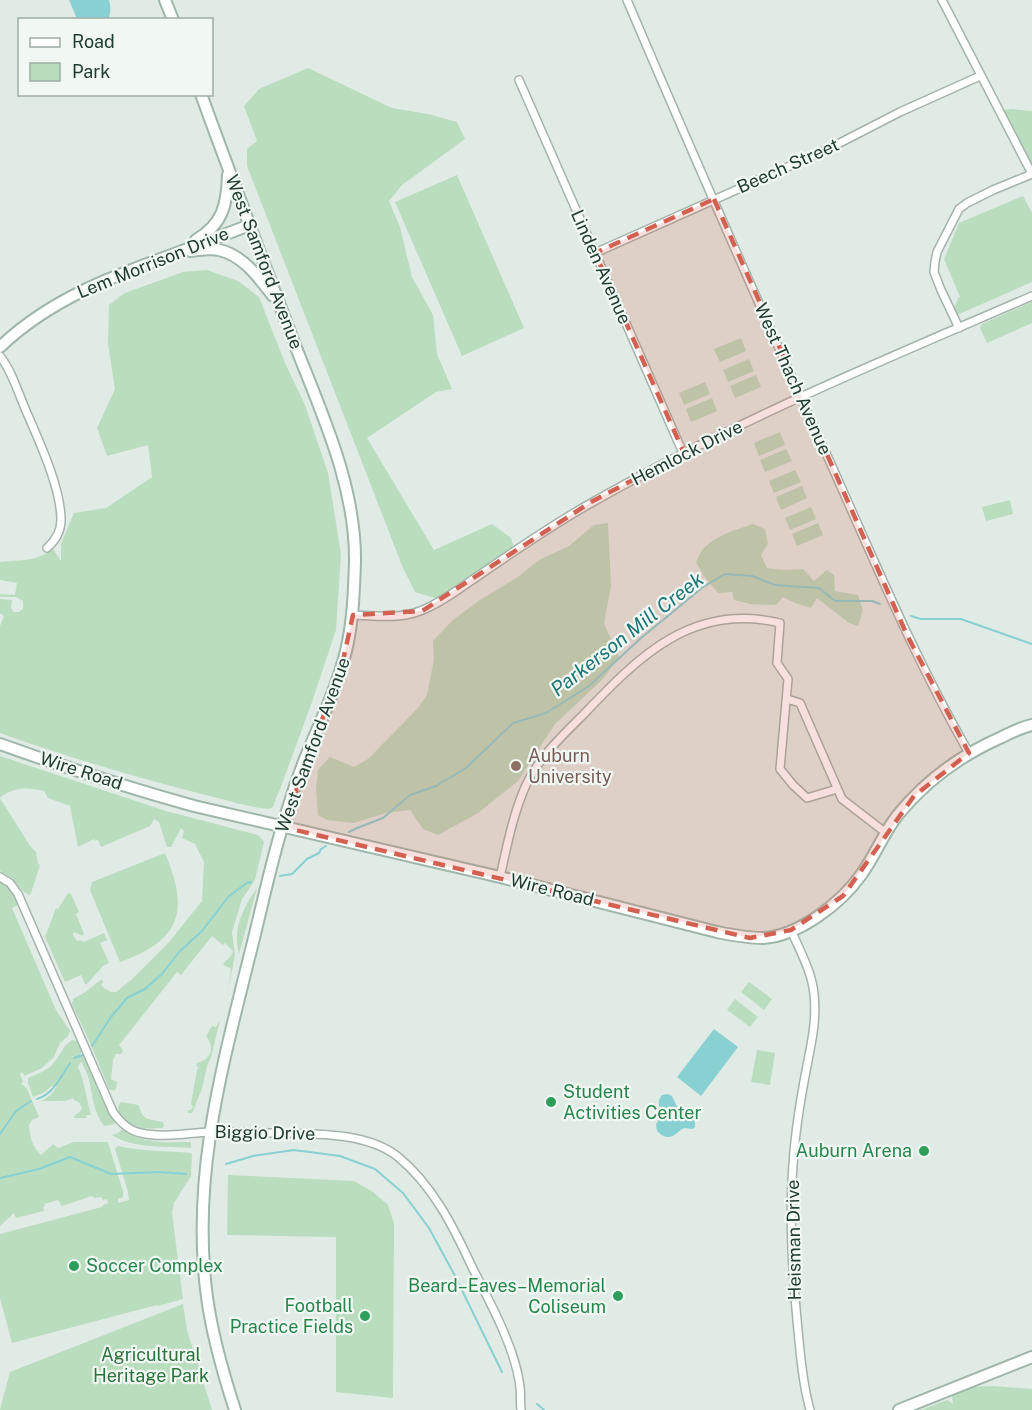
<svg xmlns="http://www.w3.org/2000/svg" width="1032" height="1410" viewBox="0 0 1032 1410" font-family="'Public Sans',sans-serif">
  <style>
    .green { fill: #b9ddbe }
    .water { fill: #88d0d1 }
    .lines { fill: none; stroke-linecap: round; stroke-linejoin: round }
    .stream { stroke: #88d0d1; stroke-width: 2 }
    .street-casing { stroke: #a4b3ab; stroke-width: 10 }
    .secondary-casing { stroke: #9fb7ab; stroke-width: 14 }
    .street { stroke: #fff; stroke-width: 7 }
    .secondary { stroke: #fff; stroke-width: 10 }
    .marked { fill: #d26152; fill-opacity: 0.2; stroke: #d26152; stroke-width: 4.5; stroke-dasharray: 12 8; stroke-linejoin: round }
    .education-dot { fill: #8d6e63; stroke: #f1f8f3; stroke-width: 2 }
    .leisure-dot { fill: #2e9e5b; stroke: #f1f8f3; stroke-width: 2 }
    .labels { text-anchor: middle; stroke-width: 4.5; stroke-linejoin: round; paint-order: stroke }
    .street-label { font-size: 18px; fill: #213c31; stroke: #f1f8f3 }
    .education-label { font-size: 18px; fill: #785e54; stroke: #f1f8f3; text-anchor: start }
    .leisure-label { font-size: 18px; fill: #27864d; stroke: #f1f8f3; text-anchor: end }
    .park-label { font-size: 18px; fill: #2b723c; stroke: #f1f8f3 }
    .water-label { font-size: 20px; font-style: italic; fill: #1c7577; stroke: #f1f8f3 }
  </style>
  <rect width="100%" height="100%" fill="#e1ebe5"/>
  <path class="green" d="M308 68 392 108 428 114 457 122 465 139 402 185 389 201 400 227 412 277 433 315 437 354 452 389 436 392 367 438 434 550 492 524 511 538 515 551 441 600 415 592 403 568 247 166V149L257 141 244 106 259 89Z
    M1011 109 1032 111V166L1003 110Z
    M457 175 524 328 462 356 395 202Z
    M1023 196 1032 213V282L957 315 954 308 958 298 960 297 944 259 959 223Z
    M207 270 238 281 259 297 285 363 305 405 328 473 341 554 336 630 312 702 279 792 278 793 273 807 269 809C246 807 220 798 198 793 131 776 65 756 0 733V626L4 616 0 613V599L12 600 11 607 13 612H19L23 609V601L16 597H0V594L15 595 17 583 0 580V562C22 559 34 563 53 549L61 561V544L74 513 106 508 152 477 148 445 107 456 97 428 115 389 108 344 109 305 125 293 183 272Z
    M1032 302V323L987 343 980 328 982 324Z
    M741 338 746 351 720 362 714 349Z
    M749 359 754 371 728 382 723 370Z
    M756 375 761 387 735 398 730 386Z
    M705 382 710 394 684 405 679 393Z
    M712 398 717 411 691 422 686 409Z
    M780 432 785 445 759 456 754 443Z
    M786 449 792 461 765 472 760 460Z
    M795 470 801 482 774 493 769 481Z
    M802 486 807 498 781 510 776 497Z
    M1010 500 1013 514 986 521 982 507Z
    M811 507 816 519 790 530 785 518Z
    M608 523 611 586 604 624 619 656 603 679 555 724 518 781 478 813 438 835 423 829 410 810 386 813 354 823 327 820 318 815 316 788 318 770 330 757 354 767 368 759 417 709 427 695 434 659 433 641 453 620 480 600 518 577 539 560 569 546 594 525Z
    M818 523 823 535 797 546 792 534Z
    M753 524 765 529 768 544 761 555 767 568 784 570 803 569 814 581 827 570 834 575 835 591 858 595 863 610 858 626 849 623 817 598 811 608 795 603 783 597 776 605 750 604 734 600 732 592 718 593 703 575 696 562C698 558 700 552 703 549 716 535 736 530 753 524Z
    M0 756 166 811 258 835 264 842 255 880 242 899 232 932 235 955 228 991 231 970 230 968 225 966 223 964 231 956 233 951 225 943 223 945 212 936 181 975 177 972 119 1045 123 1050 121 1054H116L113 1060 111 1079 117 1082 116 1088 114 1091 109 1089 91 1045 72 1004 73 999 84 993 102 979 103 982 101 985 104 988 111 992H116L131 980 169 942 202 901 204 862 195 844 182 838 184 831 181 828 171 847H167L159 822 154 819 150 826 101 847 98 840 95 841 94 839 78 847 70 806 48 798 44 791C26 787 16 787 0 797Z
    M0 798 30 846 36 852 38 864 40 865 31 893 29 895 24 892 12 878 0 871Z
    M165 853C189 910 182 940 120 962L90 890 92 882Z
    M0 882C10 888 14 895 18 905L12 908 56 1010 70 1031 68 1036 60 1043 54 1057 42 1068 24 1076 23 1072 20 1074 23 1082 21 1083 27 1089 39 1117 32 1120 29 1125C30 1137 32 1146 41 1155L53 1144 58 1148 74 1142H108L123 1191V1197L118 1199V1203L129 1200 128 1192 115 1149 118 1146C142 1151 167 1151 191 1153L192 1154 191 1176 174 1203 172 1213 183 1299 158 1306 157 1305 12 1343 0 1298V1234L102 1207 103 1205 108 1203 107 1199 103 1200 101 1197 94 1198 92 1196 62 1206 58 1200 44 1204 45 1206 43 1207 44 1211 16 1218 14 1213 0 1226Z
    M257 888 239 954C232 929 243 908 257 888Z
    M68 893 71 894 79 912 76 914 84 934 82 936 74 932 73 935 77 941 80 940 84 942 104 933 107 940 100 943 109 963 103 966 87 984H85L81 975 65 982 45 937 56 908 58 909Z
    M749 982 772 999 764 1010 741 992Z
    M735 999 758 1017 750 1027 727 1010Z
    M220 1020 211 1057 207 1066 202 1089 192 1113H188V1110H191L193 1107 191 1104 197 1070 199 1067 196 1066 197 1063C212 1060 215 1047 206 1036L212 1026 216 1027Z
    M72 1040 77 1041 82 1052 80 1055 82 1056 84 1055 108 1111 115 1122 114 1124 104 1126C93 1111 93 1097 89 1080 87 1073 84 1067 81 1061L78 1067C85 1082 86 1099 91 1115H86V1118H74L75 1115 80 1112 82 1108 79 1102 74 1100 73 1098 65 1101H42L52 1094 57 1086H52L43 1093 33 1097 28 1083V1078L42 1072 50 1067 56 1060 65 1046Z
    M757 1050 775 1053 770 1085 751 1082Z
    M121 1102 139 1105C142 1121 149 1119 163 1122L164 1126 162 1128C155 1128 148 1129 142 1128 131 1126 111 1113 121 1102Z
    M122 1129C143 1145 167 1142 191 1142V1148C167 1146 133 1149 112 1135L118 1133Z
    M228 1175 354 1181 373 1192 388 1205 394 1223 393 1398 336 1392V1237L227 1235Z
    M183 1304 187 1330 212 1410H0L10 1372Z
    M994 1386 1032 1389V1410H921L947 1400 953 1404 951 1388Z"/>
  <path class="water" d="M69 0H109C111 7 111 13 108 19H77Z
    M714 1029 738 1047 701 1096 677 1077Z
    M668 1094 672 1096 679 1111C687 1117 696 1115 695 1127L693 1129 684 1128C675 1133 670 1144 657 1131L656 1124C667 1110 653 1106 662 1095Z"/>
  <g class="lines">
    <path class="stream" d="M911 616 921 619H961L1032 644
      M349 832 357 828 383 818 410 795 436 786 466 768 513 723 546 713 589 686 641 638 674 611 703 587 725 574 752 576 775 585 819 588 835 601H872L880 604
      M280 876 292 874 307 859 319 853 321 849 326 846
      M92 1046 111 1017 127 998 145 989 162 974 179 952 202 931 229 896 247 883 251 882
      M74 1058 83 1055
      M37 1099C54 1094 61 1076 70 1063
      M0 1134 16 1111 31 1101
      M226 1164 253 1156 294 1150 340 1156 375 1169 403 1193 429 1228 454 1274 502 1372
      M0 1178 39 1169 70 1157 111 1174 160 1172 186 1174
      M537 1404 544 1410"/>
    <g class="street-casing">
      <path id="street" d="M627 0C693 155 761 309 830 462 874 560 915 659 969 753
        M942 0 1032 174
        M519 80 683 453
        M595 253 830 148 900 112 980 76
        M959 328 941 290 934 272 935 262 937 252 959 209 967 203 993 190 1032 174
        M0 356C11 370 17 389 24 406 37 437 61 486 61 520 61 531 56 540 47 548
        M353 615C375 616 400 619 420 611 441 603 460 588 478 576 516 550 553 524 593 502 733 422 884 360 1032 296
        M787 699 800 703 842 799 886 833
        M0 877 10 883 18 894 113 1112C120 1122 129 1131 141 1133 163 1138 187 1133 210 1132 234 1131 258 1133 283 1133 319 1134 367 1133 397 1156 433 1185 454 1228 473 1269 490 1302 516 1350 520 1387 521 1395 520 1402 521 1410
        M500 877C507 846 513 814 526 785 539 757 563 735 584 714 639 656 693 602 780 623L777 663 788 679 780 769 793 785 807 798 837 789
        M791 930C800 951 812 972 814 994 817 1022 811 1044 806 1071 800 1102 795 1134 793 1165 789 1217 792 1268 797 1320 800 1350 802 1380 810 1410"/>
    </g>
    <g class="secondary-casing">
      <path id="secondary" d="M165 0 173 20
        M201 94C230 174 260 253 290 332 318 406 356 482 355 562 354 592 353 622 346 651 337 687 321 720 307 754 300 771 294 788 289 805 272 855 262 908 249 958 221 1071 191 1179 207 1297 212 1335 223 1373 235 1410
        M196 240C223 224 227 205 228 175
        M190 251C200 250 210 248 219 250 243 255 259 278 273 296
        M0 347C50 299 113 276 177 253 201 244 225 234 250 225
        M0 744C64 767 129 788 194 806L500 877 717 932C732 935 748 938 763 938 799 936 841 903 861 875 875 856 883 834 897 816 925 781 961 755 1002 737 1012 732 1022 727 1032 725
        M899 1410 1032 1357"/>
    </g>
    <use href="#street" class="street"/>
    <use href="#secondary" class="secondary"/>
  </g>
  <path class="marked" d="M714 199 907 635 969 753 914 796 843 896 791 930 750 938 283 827 342 665 353 615 422 611 591 502 684 453 595 253Z"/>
  <circle class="education-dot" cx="516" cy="766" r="6"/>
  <g class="leisure-dot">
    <circle cx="551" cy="1102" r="6"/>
    <circle cx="924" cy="1151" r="6"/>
    <circle cx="74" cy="1266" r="6"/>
    <circle cx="618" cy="1296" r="6"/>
    <circle cx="365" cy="1316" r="6"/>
  </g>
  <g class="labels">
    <g class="street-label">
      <text transform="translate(788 166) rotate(-24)" y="6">Beech Street</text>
      <text transform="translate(264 262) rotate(69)" y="6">West Samford Avenue</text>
      <text transform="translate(153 263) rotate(-22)" y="6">Lem Morrison Drive</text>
      <text transform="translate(601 267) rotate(66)" y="6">Linden Avenue</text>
      <text transform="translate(793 379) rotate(66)" y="6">West Thach Avenue</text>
      <text transform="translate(687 453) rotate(-27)" y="6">Hemlock Drive</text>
      <text transform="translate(313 745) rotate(-70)" y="6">West Samford Avenue</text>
      <text transform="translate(81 771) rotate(18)" y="6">Wire Road</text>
      <text transform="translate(552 890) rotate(14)" y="6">Wire Road</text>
      <text transform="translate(265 1133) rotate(1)" y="6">Biggio Drive</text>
      <text transform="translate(794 1240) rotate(-91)" y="6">Heisman Drive</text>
    </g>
    <g class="education-label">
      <text x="528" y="762">Auburn<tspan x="528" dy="21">University</tspan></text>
    </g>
    <g class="leisure-label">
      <text x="563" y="1098" text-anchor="start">Student<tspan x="563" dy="21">Activities Center</tspan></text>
      <text x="912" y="1157">Auburn Arena</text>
      <text x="86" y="1272" text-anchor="start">Soccer Complex</text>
      <text x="606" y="1292">Beard–Eaves–Memorial<tspan x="606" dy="21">Coliseum</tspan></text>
      <text x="353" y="1312">Football<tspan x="353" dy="21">Practice Fields</tspan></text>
    </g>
    <g class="park-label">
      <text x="151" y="1361">Agricultural<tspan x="151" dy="21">Heritage Park</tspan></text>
    </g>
    <g class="water-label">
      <text transform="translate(627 634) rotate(-38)" y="7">Parkerson Mill Creek</text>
    </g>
  </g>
  <rect x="18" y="18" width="195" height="78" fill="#f1f8f3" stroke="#9eada5" stroke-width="1.5"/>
  <rect x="30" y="38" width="30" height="9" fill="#ffffff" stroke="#9eada5" stroke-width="1.5"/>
  <text x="72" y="48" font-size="18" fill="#213c31">Road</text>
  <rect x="30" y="63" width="30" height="18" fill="#b9ddbe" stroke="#9eada5" stroke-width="1.5"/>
  <text x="72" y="78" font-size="18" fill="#213c31">Park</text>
</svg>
